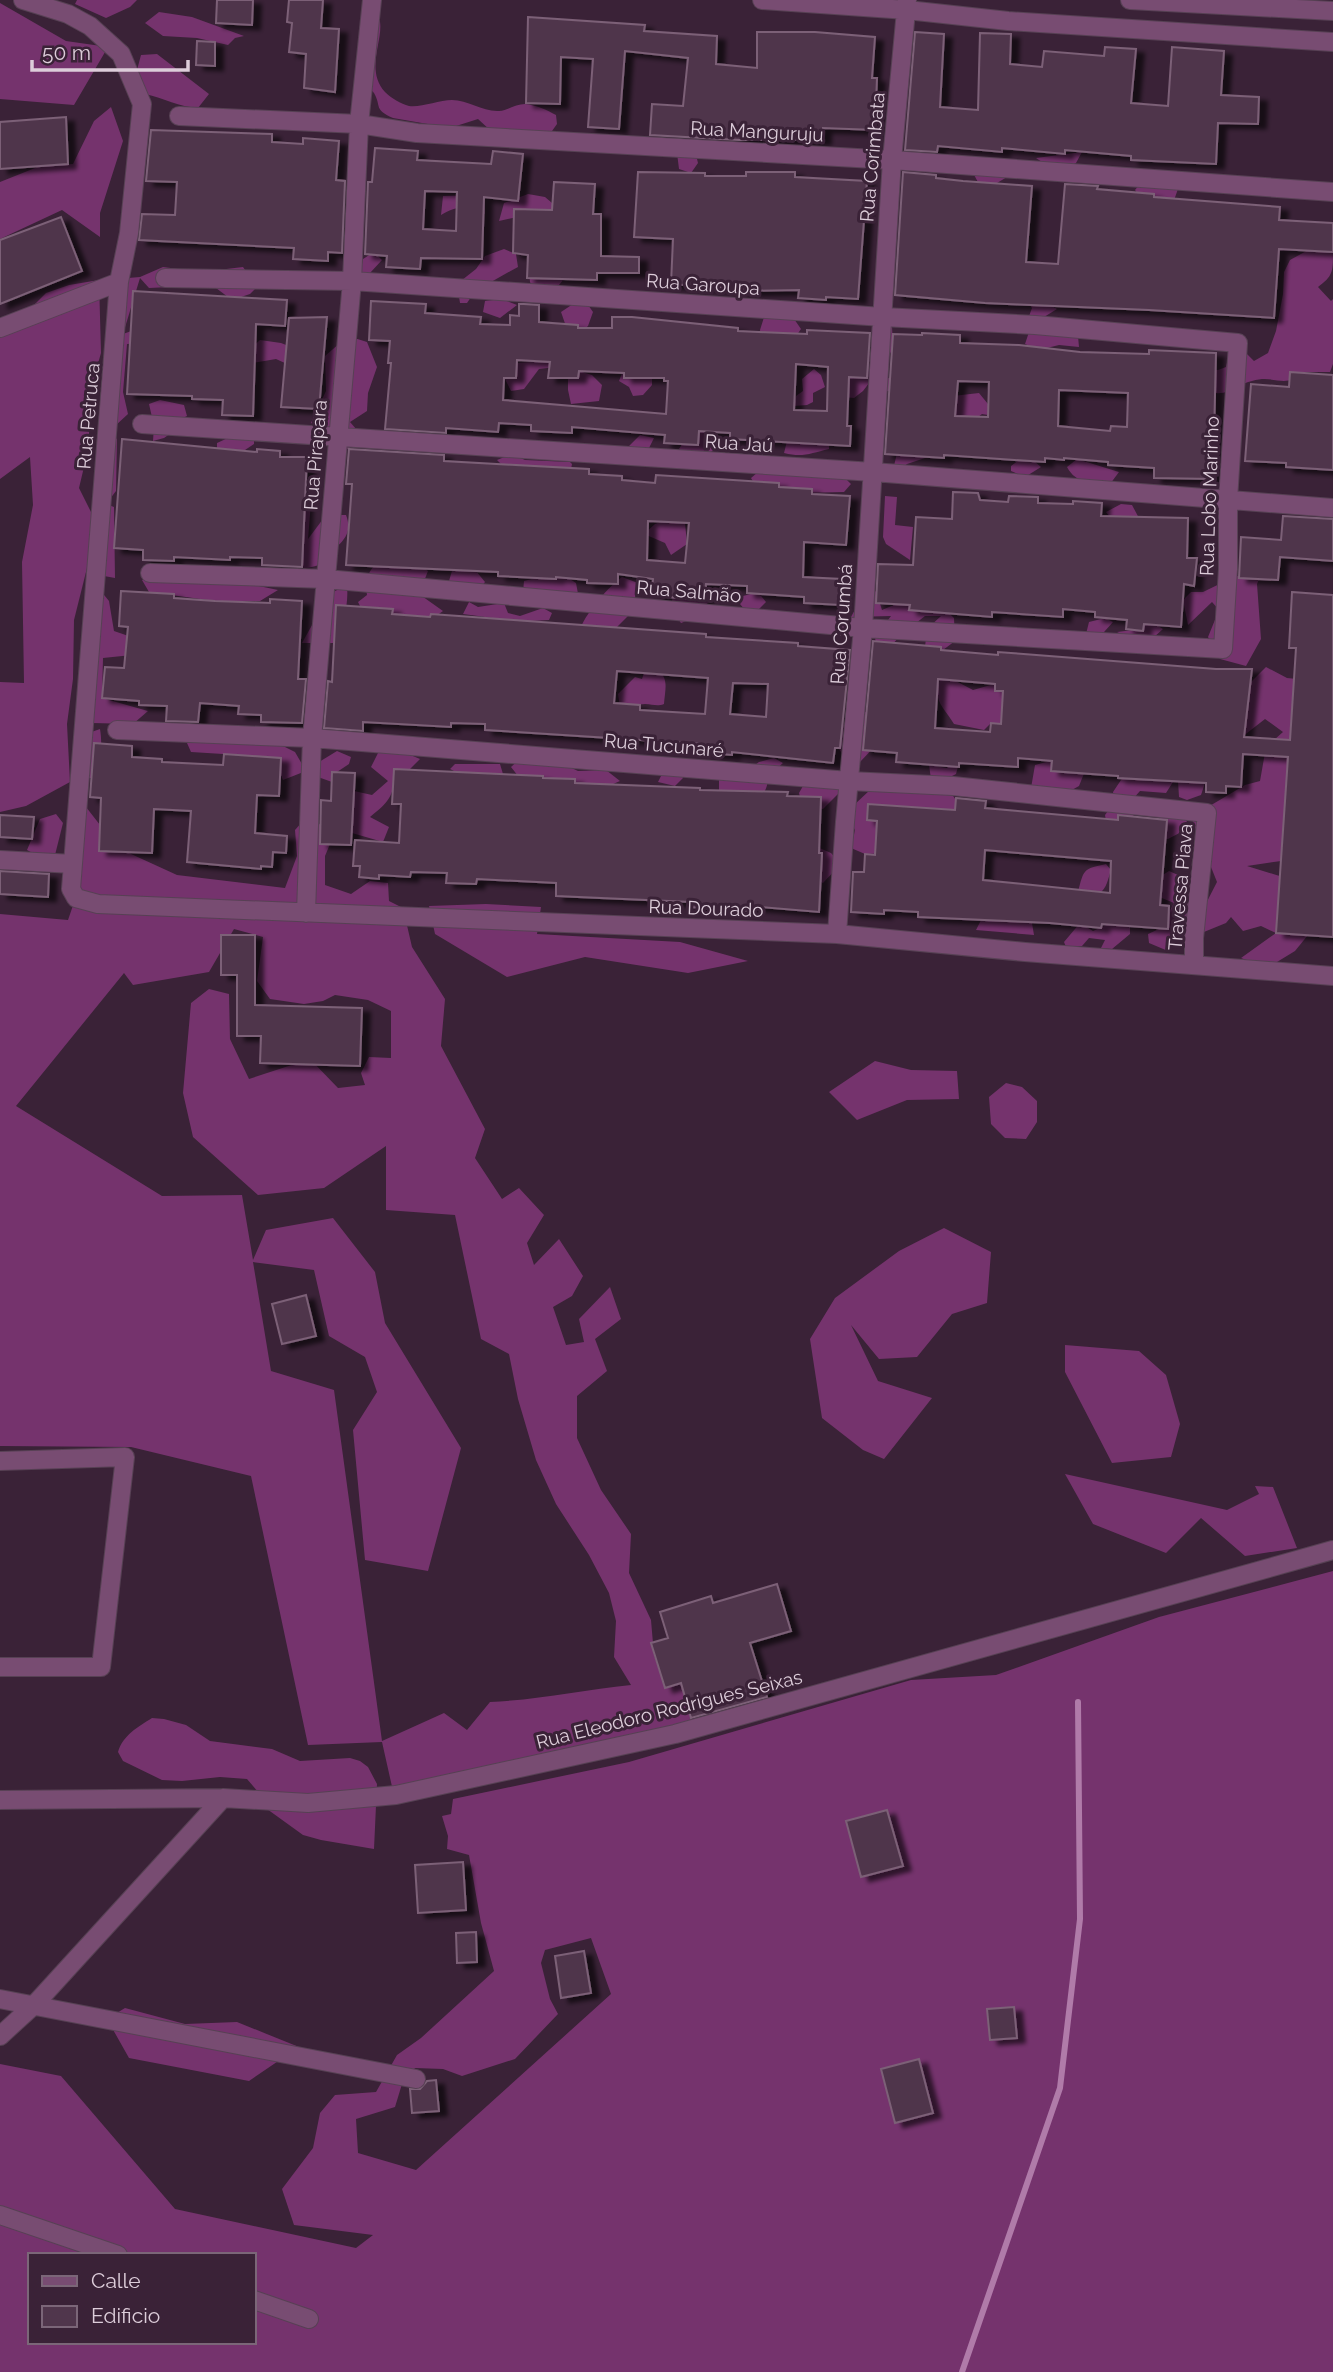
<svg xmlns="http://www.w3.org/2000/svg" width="1333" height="2372" viewBox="0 0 1333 2372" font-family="Raleway,sans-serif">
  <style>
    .forest { fill: #75336d; fill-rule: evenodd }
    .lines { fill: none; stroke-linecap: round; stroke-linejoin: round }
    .stream { stroke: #b07ba9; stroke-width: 6 }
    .building { fill: #50364c; stroke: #7c6077; stroke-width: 2; fill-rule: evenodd; filter: url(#shadow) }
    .minor-casing { stroke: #574154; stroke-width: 20 }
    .minor { stroke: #784c72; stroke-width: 18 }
    .labels { text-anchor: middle; stroke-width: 6; stroke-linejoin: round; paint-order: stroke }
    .street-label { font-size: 19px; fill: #ddcdda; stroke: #3a2237 }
  </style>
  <defs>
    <filter id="shadow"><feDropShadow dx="8" dy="4.5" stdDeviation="2" flood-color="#0009"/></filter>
  </defs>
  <rect width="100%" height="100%" fill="#3a2237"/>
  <path class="forest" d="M77 0H137L130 7 106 18 75 4Z
    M0 3 66 41 108 47 74 105 0 99Z
    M375 10C392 30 361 65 385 92 391 98 401 104 409 106 420 108 439 100 452 100 468 100 483 112 499 111 508 110 516 104 525 104 536 105 547 110 556 115L557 124 552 131 534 135 491 131 478 119 453 127H445L393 118C373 109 382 107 374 93 372 90 368 88 366 85 355 66 358 39 361 18Z
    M159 12 192 17 244 36 235 38 228 45 197 38 163 36 145 23Z
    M157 54 209 94 198 108C179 107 164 98 145 94L137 70 141 55Z
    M111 107 123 141 100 213V237L62 210 0 239V182L40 166 73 164 94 121Z
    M1082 152 1076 163 1057 172 1036 158Z
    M677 153 696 155 698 163 691 173 679 169Z
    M991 168 1007 177 997 183 980 186 972 171Z
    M1156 170 1168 174 1179 186 1172 206 1143 201 1135 190 1150 172Z
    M528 194 545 197 565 214 557 225 530 209 517 217 499 221 504 203Z
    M478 195 484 204 485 214C466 207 459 204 441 215L443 196Z
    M504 249 516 254 518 267C504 274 492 283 478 287L467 303H460L457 284 476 269 485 256Z
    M1310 249H1327L1333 252C1333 272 1333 276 1318 287L1331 301 1333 299V364L1330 372H1305C1283 390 1276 374 1252 381 1238 384 1230 395 1215 393L1204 370H1218L1226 367 1231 346 1240 347 1254 361 1268 353 1276 331 1283 294 1284 272 1290 260Z
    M374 252 382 260 370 273 360 274 363 259Z
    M163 267 201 272 243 267 257 287 250 294 232 300 212 285 149 288 140 278 123 334 159 321 154 342 127 344 123 392 128 414 115 426 118 338 128 278 140 277Z
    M555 268 564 279 553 292 534 290 530 282 529 272Z
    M99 280 101 353 89 395V446L79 488 93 516V544L74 620 73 679 67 724 70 782 26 806 0 812V682L24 683 22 562 33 505 30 457 0 479V320L28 311 46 293 69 285Z
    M502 299 517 305 500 318 483 312 485 301Z
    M586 302 593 312 588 326 577 335 568 332 561 312 573 304Z
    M1046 302 1057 309 1044 317 1028 319 1032 308 1028 303Z
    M790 313 801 329 792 342 762 347 760 330 765 314Z
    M882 325 892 326 893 347 886 363 887 378 904 379 899 391H880L876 374 863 391 854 398 832 396 867 352 876 356Z
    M1031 326 1078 336 1079 347 1059 345 1039 350 1025 344Z
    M348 336 367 342 377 367 368 393 367 411 350 422 364 438 346 450 332 431 311 423 326 391 325 356Z
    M260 340 281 343 307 353 287 364 276 359 246 364 248 351Z
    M544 350 572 369 592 375 602 385 599 401 571 404 568 390V370L557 367 539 369 524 389 511 391 503 375 514 363 530 362Z
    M624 368 652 377V385L643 395 633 396 629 387 619 381Z
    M814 369 821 375 825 387 813 393V402L807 405 794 406 796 396 803 391 802 379Z
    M979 393 988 404 1005 399 987 428 988 415 982 414 970 423 946 424 944 397Z
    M160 400 184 405 187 416 172 423 177 429 164 438 153 441 154 426 149 404Z
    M254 426V444L236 456 217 457V443Z
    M712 430 725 442 708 454 689 458 679 449 689 433Z
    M109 433 117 439 116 491 106 504 114 507 115 578 104 576 99 566 106 543 99 529V502Z
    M640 435 654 438 647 452 628 447Z
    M787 441 829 443V449C811 453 803 458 784 453Z
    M923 443 928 457 907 464 892 474 898 449Z
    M512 454 525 460 570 462 572 464 570 475 510 473 497 460Z
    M1023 457 1034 461 1041 467 1025 477 1011 471V466Z
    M1077 459 1119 472 1110 484C1093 484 1076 484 1067 467Z
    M764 467 837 470 851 484 844 492 799 493 758 490 751 478Z
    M885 496 897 497 895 525 913 527 910 560 886 544 883 537Z
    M301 501 311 502 308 539 326 515H346C356 541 331 544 327 563L304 569 298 558Z
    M1121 504 1132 505 1140 520 1113 521 1106 512Z
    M666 520 685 523 687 544 671 555 665 543 644 534 655 524Z
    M382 558H410L428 571 419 594 443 611 432 619 364 614 358 602 367 595C364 577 369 570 382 558Z
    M454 564 476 571 485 582 481 587 455 589 449 581Z
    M559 572 576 583 579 599 523 592 524 581Z
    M1236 576 1260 577 1257 584 1261 639 1246 666 1220 659 1208 637 1219 610 1212 602 1188 625 1183 600 1191 592H1203Z
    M622 577 638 583 632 612 610 634 581 627C587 612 609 586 622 577Z
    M142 580 234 581 278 590 260 601H215L149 592Z
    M347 586C349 605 342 623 341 643H302L330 593Z
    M696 587 709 589 710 601 689 620 681 623 673 612 672 597Z
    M100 590 109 601 114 631 143 641 132 655 103 658 102 698 148 711 133 724 92 723Z
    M876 591 882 610 903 601 916 610 945 609 954 618 955 641 935 656 925 647 927 629 941 616H925L902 634 886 651 876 644 874 631 885 624 891 616 851 617 858 604Z
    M758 592 766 602 755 613 745 610 740 604 743 596Z
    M469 602 478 607 504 603 508 613 520 616 543 608 552 613 549 620 530 621 503 631 500 619 463 614Z
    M1105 618 1113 622 1096 641 1085 638 1089 622Z
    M1141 622 1153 623 1163 629C1144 647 1139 643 1117 632L1133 630Z
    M1266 667 1287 678 1307 680 1281 861 1247 866 1302 883 1308 935 1295 951 1267 968 1241 958 1276 933 1261 926 1243 931 1231 917 1226 923 1199 934V917L1217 882 1191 817 1245 785 1260 781 1266 747 1283 732 1265 719 1233 744 1247 686Z
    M655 668C670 677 665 689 664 704 656 707 653 704 645 704 637 704 630 708 620 707L618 694 635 677 642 679 644 673Z
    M940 679 954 680 973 690 994 684 1004 689 1001 724 991 723 984 730 954 724C944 707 932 701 940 679Z
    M868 711 880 741 860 762 843 755 835 743 845 721Z
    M100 729C103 747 100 761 94 778H79L83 735Z
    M228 740 253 745 273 741 295 752 306 771 283 780 275 763 230 767 223 754 191 752 187 743Z
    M337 751 351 757 349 764 334 774 332 782 318 777 319 762Z
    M401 751 420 759 406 773 394 769C395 795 390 801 370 817L389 827 383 842 352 833 349 811 354 791 372 795 388 781 371 767 378 753Z
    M521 758 555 760 578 771 606 770 620 781 604 788 522 781 511 767Z
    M774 758 783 763 768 776C768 799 755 798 736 804L719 790V773L742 774 759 762Z
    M954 761 959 763 956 774 944 780 931 779 929 765 947 768Z
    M1050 761 1085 771 1079 786 1061 796 1031 788 1035 765Z
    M455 764H500L503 774 458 773 450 769Z
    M667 764 679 765 683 778 675 786 658 782Z
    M838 770 841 791 823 809 802 806 799 793 807 779Z
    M1189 773 1205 783 1201 795 1187 800 1179 797 1178 781Z
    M1125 774 1153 781 1173 782 1166 793 1140 791 1132 800 1134 823 1107 827 1105 815 1114 803 1113 792Z
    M871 789 950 791 961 808 913 816 892 805 868 806 893 853 865 854 851 848 855 830 851 823 853 806Z
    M86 807 118 848 177 875 285 888 297 856 295 830 309 814 333 837 325 856V885L351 894 370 881 388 883 389 901 403 908 412 947 445 999 441 1046 485 1129 475 1158 502 1199 519 1188 544 1215 527 1243 534 1265 559 1239 583 1276 572 1296 553 1307 566 1345 584 1342 579 1319 610 1287 621 1319 595 1339 607 1371 577 1396V1438L601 1490 631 1534 629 1573 651 1620 654 1655 665 1687 688 1680 692 1720 706 1723 393 1791 382 1742 308 1745 251 1476 131 1447 0 1446V914L68 920 79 888 68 818ZM234 929 263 937 257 981 270 999 304 1004 323 1001 335 995 368 1000 391 1011V1058L369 1057 361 1073 365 1085 338 1088 310 1059 249 1079 230 1039 229 994 209 989 191 1003 183 1093 193 1137 258 1195 324 1188 386 1146V1210L455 1215 481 1339 509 1354 518 1399 536 1460 556 1504 589 1555 609 1593 616 1621 614 1657 631 1685C584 1690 537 1700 490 1702L467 1730 444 1713 382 1741 334 1390 271 1371 253 1262 314 1270 329 1336 365 1357 377 1392 353 1430 365 1560 428 1571 461 1448 385 1323 375 1272 333 1218 266 1230 253 1260 242 1195 162 1196 16 1106 124 973 133 985 209 972Z
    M1166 812 1184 814 1189 828 1168 839 1159 838 1154 825Z
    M56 814 63 823 55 855 40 857 27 850 40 819Z
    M808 843 831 853 838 861 837 868 823 883 804 873Z
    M1106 864 1111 870C1108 879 1107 888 1099 894L1078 892C1084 869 1083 869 1106 864Z
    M1169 871 1178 875 1188 887V927L1168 951 1149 943 1148 934 1161 928 1174 903 1152 894 1153 881Z
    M486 904 541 907 537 934 680 942 748 961 688 973 585 957 507 977 435 934 429 906Z
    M998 919 1032 923 1034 935 976 930 981 920Z
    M1115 921 1130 925V934L1112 949 1101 948 1105 940 1089 938 1082 946 1066 947 1064 942 1080 923 1093 931Z
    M875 1061 911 1070 957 1071 959 1099 907 1100 857 1120 829 1092Z
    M1006 1083 1022 1087 1037 1101V1122L1026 1139 1005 1138 991 1124 989 1097Z
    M944 1228 991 1252 987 1303 952 1314 917 1357 879 1359 851 1325 878 1381 932 1398 884 1459 863 1450 822 1418 810 1339 835 1298 899 1251Z
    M1065 1345 1139 1351 1166 1375 1180 1424 1171 1457 1112 1463 1065 1372Z
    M1065 1474 1227 1510 1259 1494 1255 1486 1273 1487 1297 1548 1245 1556 1201 1518 1166 1553 1093 1524Z
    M1333 1571V2372H0V2064L61 2076 175 2209 356 2248 373 2235 294 2225 282 2189 313 2148 320 2113 335 2095 376 2092 397 2055 421 2038 494 1971 481 1923 469 1855 447 1849 448 1836 442 1816 451 1814 453 1799 629 1762 911 1680 996 1675 1159 1617ZM591 1938 611 1994 416 2170 358 2153 356 2119 395 2107 402 2084 415 2068 443 2069 462 2076 515 2059 558 2014 550 1999 541 1963 545 1950ZM30 2255H254V2342H30Z
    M152 1718 164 1719 186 1725 210 1741 272 1749 300 1761 350 1758 360 1761 368 1767 377 1784 374 1849 321 1840 303 1835 267 1809 259 1793 247 1779 220 1777 182 1781 162 1780 123 1761 118 1752C123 1735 138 1727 152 1718Z
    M125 2008 185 2024 237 2022 299 2047 249 2081 129 2058 107 2019Z"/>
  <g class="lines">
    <path class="stream" d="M962 2372 1060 2088 1080 1919 1078 1702"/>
  </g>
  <path class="building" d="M217 0H253L252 25 216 23Z
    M289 0H323L321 28 339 29 335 92 304 88 306 54 289 52 292 23 287 22Z
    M528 17 645 25 644 31 717 36 716 64 757 68V32H815L875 37 872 78H877L875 130 823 128V140H739L650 135 652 104 683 106 688 58 625 51 619 129 588 127 593 59 561 57 560 104 526 103Z
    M915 32 944 34 940 107 978 110 980 33 1011 34 1010 64 1042 67 1044 51 1104 56 1105 47 1136 49 1131 103 1168 106 1172 47 1224 51 1221 95 1259 97 1258 124 1218 123 1216 164 1131 160V156L1065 150V154L1002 148V152L938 146 937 152 905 150Z
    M197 41 215 42V66L196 65Z
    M66 117 68 164 0 169V122Z
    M151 130 272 134V142L303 144V138L339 141 336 180 345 181 342 253 328 252V261L293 259 294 248 139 240 142 214 175 215 177 182 146 181Z
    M375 148 418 151 417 160 491 164 493 151 523 154 518 201 484 197 482 259 421 258 420 269 386 267 387 256 365 254 368 182H372ZM425 191 457 192 456 231 423 229Z
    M638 172 705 173V176H746V172H795V177L867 181 858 299 826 297V300L798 298 799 290 742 291V289L671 284 673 239 634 237Z
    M903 172 936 175V178L963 181 1032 186 1026 262 1058 264 1065 184 1098 186 1097 189 1154 194V197L1280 207 1279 220 1333 223V252L1279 249 1274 318 1149 310 985 303 895 295Z
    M554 182 595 184 593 214H601V256L639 257V273H597V280L527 278 528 255 513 253 514 209 552 210Z
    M61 217 82 271 0 304V240Z
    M133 291 287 300 285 326 256 324 253 416 222 415 223 400 192 399V396L127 394Z
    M371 301 426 304 425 313 481 317 480 324 510 325V315L519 316V304H524L539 305V322L578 325V328H612V317H632L738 328V331L807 334V330L870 333 867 378 849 377 847 426H851L850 446 730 439V433L699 431 698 445 664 443 665 435 572 427V433L531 431V425L499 423 498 432 446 428V433L385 429 391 363H388L390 341 369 340ZM517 360 550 362 548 378H578L579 371 624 373V378H664V381H668L666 414 503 400 504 378H516ZM796 364 828 367 827 411 794 410Z
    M327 317 319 409 281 407 289 318Z
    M922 333 960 335V343L1019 345 1080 352 1149 354V350L1216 353 1213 479 1154 478V468L1108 465V462L1064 458V460L1045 458V462L944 455V458L885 454 893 334 922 335ZM958 381 989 382 988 417 955 416ZM1059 390 1128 393 1127 427 1111 426 1110 431 1058 426Z
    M1290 372 1333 375V470L1286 467V463L1245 461 1251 384 1289 387Z
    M122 439 257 452V449L280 451V457H307L302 567 262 565V558L230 557V560L174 557V561L143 560V550L114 548Z
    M349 449 444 455V461L589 469V474L622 476V480L655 483 656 475 779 483V487L812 489V494L850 496 846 545 804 542 803 577 842 579 841 605 804 603V597L747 593V586L706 584 705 600 656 596 657 590H652L653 579 618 574V584L587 583V580L556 577V579L498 576V572L346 565 352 484H346ZM648 521 689 523 685 563 647 560Z
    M953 492 978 493 980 500 1008 502 1009 496 1038 497V503L1073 504V501L1102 503 1101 516 1188 518 1187 558H1197L1194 586 1184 584 1181 627 1144 624 1143 631 1126 629 1127 620 1095 617V612L1063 609V617L992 612V617L909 610 910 605 876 603 878 564 913 565 916 517 952 519Z
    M1283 516 1333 519V561L1280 557 1278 580 1239 578 1241 537 1281 540Z
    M121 591 174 594V598L215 601 270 603V599L302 601 298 679H306L302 723 261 722V715L238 714 239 706 200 703 198 722 166 721 167 706 139 705V701L102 698 105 667 124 668 128 627 119 626Z
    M1292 592 1333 595V937L1276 933 1288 757 1243 754 1241 787 1226 786V793L1206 792V783L1118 778V776L1051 771 1052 761 1018 758V767L959 763V767L896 762 897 753 863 750 873 641 941 647V650L998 655V652L1216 669H1252L1244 737 1290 740 1296 648H1289ZM938 679 995 684V691H1003L1001 724 991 723 990 732 935 728Z
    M336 605 393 609 392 614 430 617 431 614 459 616 706 634V637L798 643V646L850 650 840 748H835L833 763 732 752V755L707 753V748H702V744L485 730V724L451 723V727L363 722V731L324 728 328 681 332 682ZM617 671 708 678 705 714 640 710V705L614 703ZM733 683 768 684 766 717 730 714Z
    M94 743 132 746V757L162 759V762L223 765 224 754 281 758 279 796 257 795 255 833 287 836 286 853 273 852 272 867 261 866V869L187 862 191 811 154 809 152 853 99 851 101 798 90 797Z
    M394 769 543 776V778L575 779V783L700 788V790L788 792 787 796 821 797 819 853H822L819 912 749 906V911L689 907 690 902 556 896V883L477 879 476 884 446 883 447 873 411 872 410 877 379 875V879L359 877 360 866H353L355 840 399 843 401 804H392Z
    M332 772 355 773 351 845 320 844 321 800 331 801Z
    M956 798 986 801 985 808 1118 820V815L1167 820 1160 905 1169 906 1168 929 1102 924 1101 928 1050 923 918 917V912L884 910V914L851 912 853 872H864L865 854 875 855 877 821 867 820 868 804 955 810ZM985 850 1111 861 1110 893 983 880Z
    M0 815 34 817 32 839 0 837Z
    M0 871 49 874 48 897 0 894Z
    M221 935H255V1005L362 1008 360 1066 260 1063 261 1036H237V975H221Z
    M306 1295 316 1336 282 1344 272 1304Z
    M777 1584 791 1631 750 1643 767 1697 691 1718 681 1683 665 1688 651 1643 668 1638 660 1612 711 1596 713 1603Z
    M887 1810 903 1866 861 1877 846 1821Z
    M463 1862 466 1910 418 1913 415 1865Z
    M476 1932 477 1962 457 1963 456 1933Z
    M584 1951 591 1993 561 1998 555 1956Z
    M1014 2007 1017 2038 990 2040 987 2009Z
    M919 2059 933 2113 895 2123 881 2069Z
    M436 2080 439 2111 412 2113 410 2089H420L427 2081Z"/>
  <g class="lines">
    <g class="minor-casing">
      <path id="minor" d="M23 0 68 14 90 26 121 54 142 104 129 233 119 282 71 889 76 898 98 904 837 934 1025 952 1333 976
        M762 0 907 10 1008 21 1333 42
        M1130 0 1333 11
        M179 116 359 124 417 133 892 160 1333 192
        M0 328 119 282
        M142 424 873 472 1333 508
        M150 573 326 579 863 628 1223 649 1228 569V500L1238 343 1035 325 883 317 352 281 165 278
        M117 730 312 738 849 781 953 786 1207 813 1194 938V965
        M0 860 73 864
        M306 913 312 738 352 281 359 124 372 0
        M837 934 845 822 863 628 892 160 907 0
        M0 1461 125 1457 101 1667H0
        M0 1800 223 1798 308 1803 396 1795 675 1734 1333 1550
        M0 1999 416 2079
        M0 2036 35 2004 223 1798
        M0 2215 118 2255
        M254 2300 309 2319"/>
    </g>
    <use href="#minor" class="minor"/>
  </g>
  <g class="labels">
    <g class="street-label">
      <text transform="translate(757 131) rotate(3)" y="7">Rua Manguruju</text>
      <text transform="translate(872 157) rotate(-85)" y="7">Rua Corimbata</text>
      <text transform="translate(703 284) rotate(4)" y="7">Rua Garoupa</text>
      <text transform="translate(88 416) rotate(-85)" y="7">Rua Petruca</text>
      <text transform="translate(739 443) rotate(4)" y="7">Rua Jaú</text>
      <text transform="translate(315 455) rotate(-85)" y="7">Rua Pirapara</text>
      <text transform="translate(1209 496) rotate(-88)" y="7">Rua Lobo Marinho</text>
      <text transform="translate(689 591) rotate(5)" y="7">Rua Salmão</text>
      <text transform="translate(841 624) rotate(-86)" y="7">Rua Corumbá</text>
      <text transform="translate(664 745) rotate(5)" y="7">Rua Tucunaré</text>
      <text transform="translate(1180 887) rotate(-85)" y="7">Travessa Piava</text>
      <text transform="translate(706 908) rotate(2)" y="7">Rua Dourado</text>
      <text transform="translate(669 1709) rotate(-14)" y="7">Rua Eleodoro Rodrigues Seixas</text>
    </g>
  </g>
  <rect x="28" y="2253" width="228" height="91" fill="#3a2237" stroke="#7b6678" stroke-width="2"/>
  <rect x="42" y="2276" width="35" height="10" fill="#784c72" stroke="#7b6678" stroke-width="2"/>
  <text x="91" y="2288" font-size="21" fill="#ddcdda">Calle</text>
  <rect x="42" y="2306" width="35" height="21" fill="#50364c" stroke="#7b6678" stroke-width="2"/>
  <text x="91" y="2323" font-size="21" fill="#ddcdda">Edificio</text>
  <path d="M32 60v10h156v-10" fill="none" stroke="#ddcdda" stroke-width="3.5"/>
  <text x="42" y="60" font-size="21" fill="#ddcdda" stroke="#3a2237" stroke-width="5" paint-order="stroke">50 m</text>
</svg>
